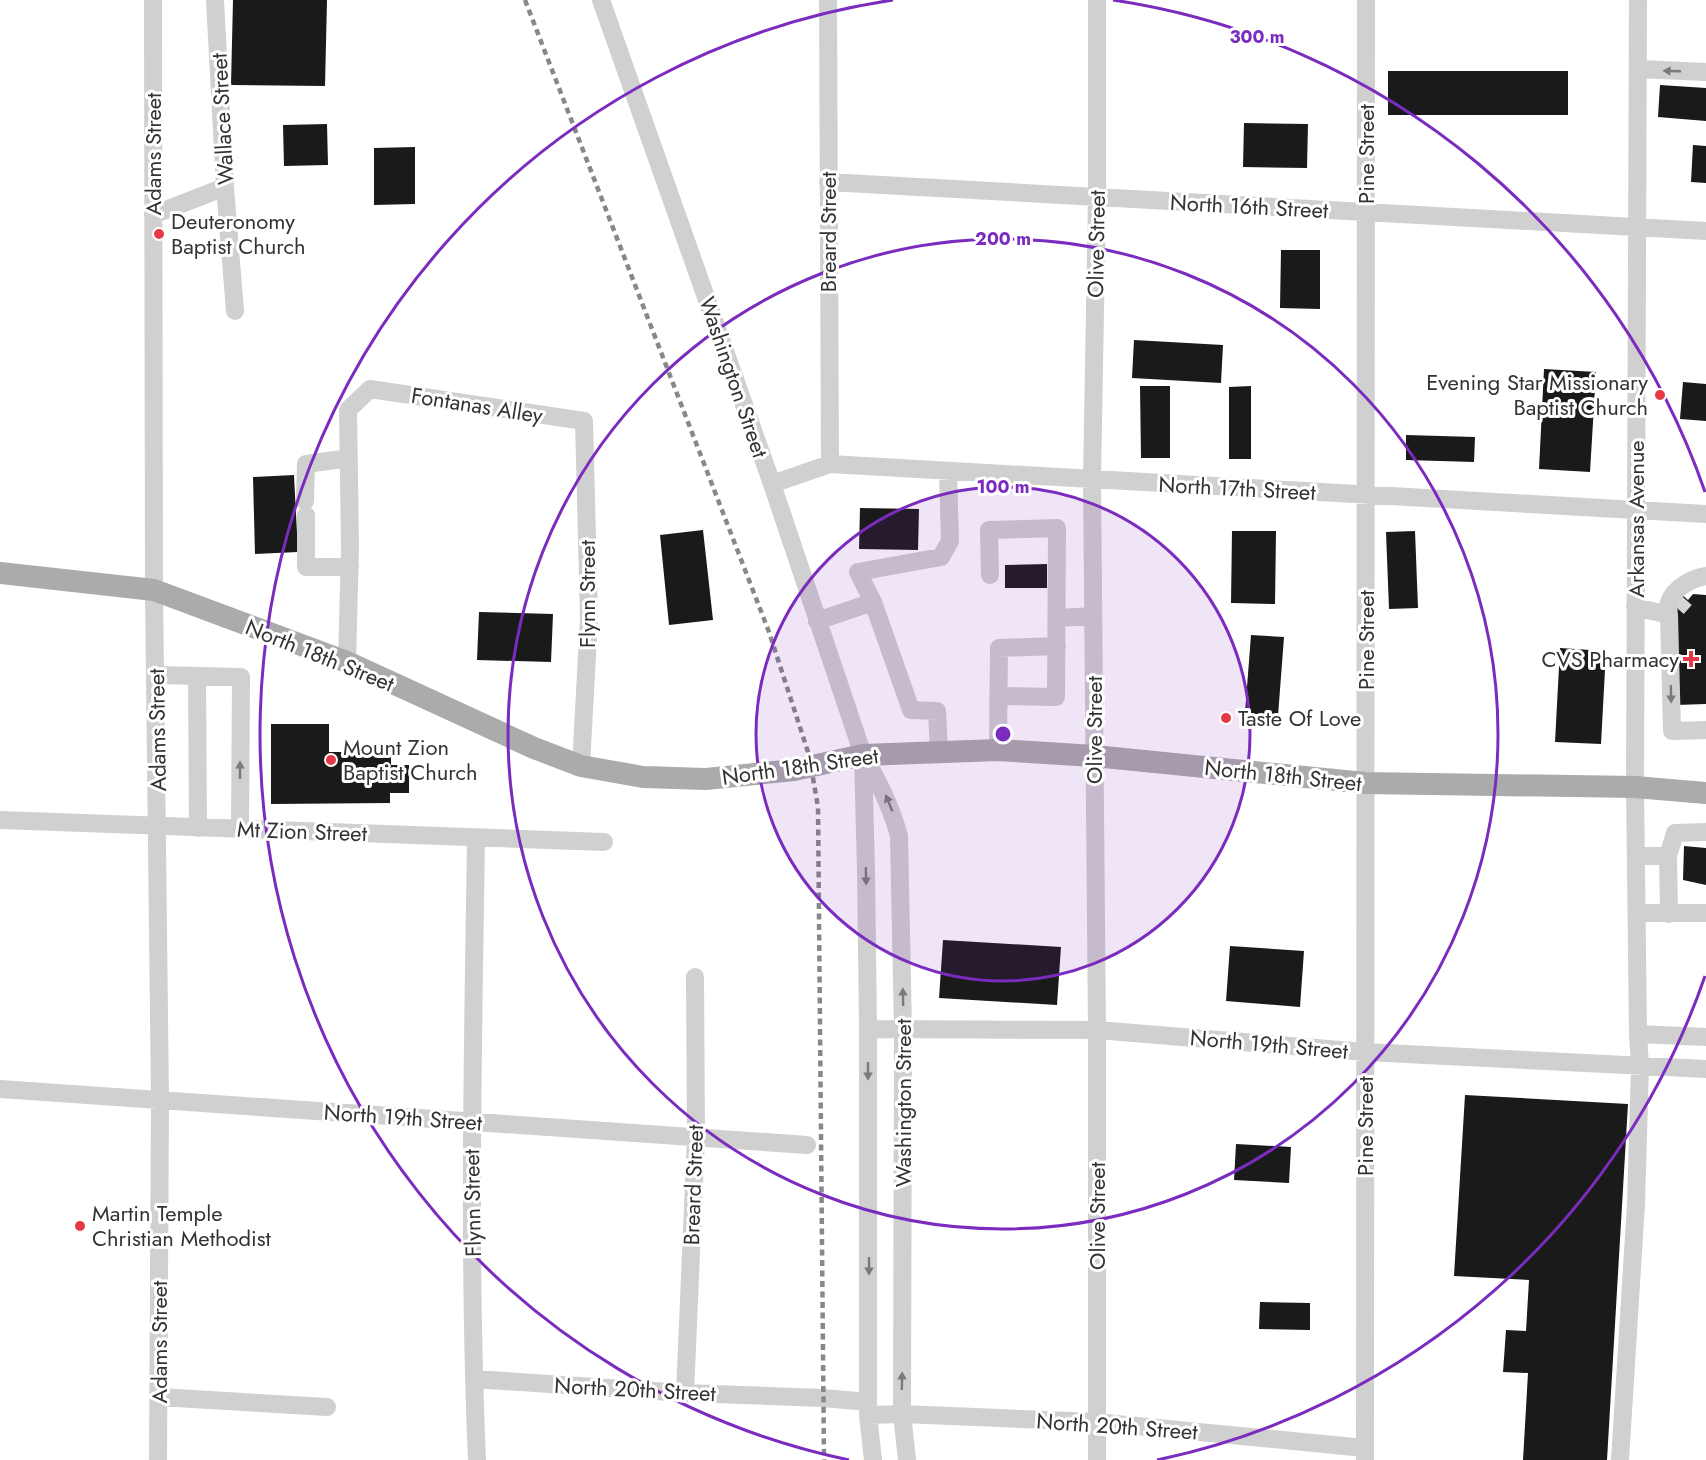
<svg xmlns="http://www.w3.org/2000/svg" width="1706" height="1460" viewBox="0 0 1706 1460" font-family="Jost,sans-serif">
  <style>
    .building { fill: #1a1a1a }
    .lines { fill: none; stroke-linecap: round; stroke-linejoin: round }
    .minor-tunnel { stroke: #d6d6d6; stroke-width: 18; stroke-dasharray: 18 9; stroke-linecap: butt }
    .minor { stroke: #d0d0d0; stroke-width: 18 }
    .major { stroke: #ababab; stroke-width: 22 }
    .rail { stroke: #888; stroke-width: 4.5; stroke-dasharray: 6 4.5; stroke-linecap: butt }
    .oneway { fill: #7a7a7a }
    .ring { fill: none; stroke: #7b2cbf; stroke-width: 3 }
    .poi-dot { fill: #e63946; stroke: #fff; stroke-width: 2 }
    .labels { text-anchor: middle; stroke-width: 6; stroke-linejoin: round; paint-order: stroke }
    .street-label { font-size: 22px; fill: #333; stroke: #fff }
    .poi-label { font-size: 22px; fill: #333; stroke: #fff; text-anchor: start }
    .centre { fill: #7b2cbf; stroke: #fff; stroke-width: 3 }
    .ring-label { font-size: 18px; text-anchor: middle; font-weight: bold; fill: #7b2cbf; stroke: #fff; stroke-width: 6; stroke-linejoin: round; paint-order: stroke }
  </style>
  <rect width="100%" height="100%" fill="#fff"/>
  <path class="building" d="M233 0H327L325 86 231 85Z
    M1388 71H1568V115H1388Z
    M1660 85 1706 88V121L1658 117Z
    M1244 123 1308 124 1307 168 1243 167Z
    M327 124 328 165 284 166 283 125Z
    M1693 145 1706 146V183L1691 182Z
    M415 147V204L374 205V148Z
    M1281 250H1320V309L1280 308Z
    M1134 340 1223 345 1221 383 1132 378Z
    M1544 369 1596 372 1590 472 1539 469Z
    M1683 382 1706 384V421L1680 419Z
    M1140 386H1170V458H1141Z
    M1251 386V459H1229V387Z
    M1406 435 1475 437 1474 462 1406 460Z
    M294 475 298 552 255 554 253 477Z
    M860 508 919 509 918 550 859 549Z
    M703 530 713 620 669 625 660 535Z
    M1232 531H1276L1275 604 1231 603Z
    M1415 531 1418 608 1389 609 1386 532Z
    M1047 564V588H1005V565Z
    M1680 593 1688 600 1693 594 1706 595V704L1676 705 1675 614 1678 610 1671 603Z
    M479 612 553 614 551 662 477 660Z
    M1251 635 1284 637 1278 716 1245 713Z
    M1560 648 1606 651 1601 744 1555 742Z
    M271 724H329V752H345V755H391V765H409V793H390V803L271 804Z
    M1684 846 1706 848V885L1683 880Z
    M943 940 1061 947 1057 1005 939 998Z
    M1230 946 1304 951 1300 1007 1226 1001Z
    M1465 1095 1628 1104 1607 1460H1523L1528 1373 1503 1372 1506 1330 1526 1331 1529 1280 1454 1276Z
    M1236 1144 1291 1147 1289 1183 1234 1180Z
    M1260 1302 1310 1303V1330L1259 1329Z"/>
  <g class="lines">
    <path class="minor-tunnel" d="M1677 608 1685 599"/>
    <path class="minor" d="M153 0 154 590 160 1100 158 1460
      M215 0 225 187 235 311
      M601 0 772 484 863 755C878 781 891 806 899 836L903 1029 902 1414 907 1460
      M828 0 830 464
      M1638 69 1706 72
      M828 182 1706 231
      M153 215 225 187
      M772 484 830 464 1706 514
      M305 501 306 464 349 458
      M306 515V567H350
      M990 575 989 530 1057 528 1056 697 998 696
      M1706 576C1688 579 1663 594 1669 615L1672 731 1706 730
      M873 602 858 572 941 557 950 541 948 471
      M1635 607 1669 615
      M1058 618 1093 616
      M817 621 873 602 911 710 937 711 939 752
      M347 662 350 547 348 410 370 389 584 421 589 618 581 766
      M156 675 241 677 240 829
      M197 676 198 828
      M998 750 999 648 1057 646
      M863 756 866 870 868 1029V1415L873 1460
      M0 820 604 842
      M476 838C473 1045 468 1253 477 1460
      M1636 856H1668L1675 833 1706 832
      M1668 856 1669 914
      M1637 913H1706
      M868 1029 1097 1030 1365 1052 1706 1069
      M1638 1034 1706 1037
      M0 1089 807 1145
      M474 1379 685 1393 823 1398 868 1402
      M685 1393 696 1137 695 977
      M159 1397 327 1407
      M868 1415 902 1414 1096 1422 1365 1448
      M1097 1460V1030L1092 479 1097 197V0
      M1365 1460 1366 0
      M1620 1460 1636 1204 1640 1066 1638 1034 1635 787 1638 0"/>
    <path class="major" d="M0 573 154 590 347 662 534 748 581 766 643 777 706 779 794 770 863 755 998 750 1094 756 1365 783 1635 787 1706 793"/>
    <path class="rail" d="M525 0 769 632 809 755 818 807 824 1460"/>
  </g>
  <defs><path id="oneway-solid" d="M-6-.8H1V-3.2L6.5 0L1 3.2V.8H-6Z" transform="scale(1.5)"/></defs>
  <g class="oneway">
    <use href="#oneway-solid" transform="translate(1672 71) rotate(-178)"/>
    <use href="#oneway-solid" transform="translate(1671 694) rotate(89)"/>
    <use href="#oneway-solid" transform="translate(240 770) rotate(-90)"/>
    <use href="#oneway-solid" transform="translate(889 803) rotate(-112)"/>
    <use href="#oneway-solid" transform="translate(866 876) rotate(89)"/>
    <use href="#oneway-solid" transform="translate(903 997) rotate(-91)"/>
    <use href="#oneway-solid" transform="translate(868 1071) rotate(90)"/>
    <use href="#oneway-solid" transform="translate(869 1266) rotate(90)"/>
    <use href="#oneway-solid" transform="translate(902 1381) rotate(-89)"/>
  </g>
  <circle cx="1003" cy="734" r="247" fill="#7b2cbf" fill-opacity=".12"/>
  <g class="ring">
    <circle cx="1003" cy="734" r="247"/>
    <circle cx="1003" cy="734" r="495"/>
    <path d="M1705 976A742 742 0 0 1 1157 1460M849 1460A742 742 0 0 1 893 0M1113 0A742 742 0 0 1 1705 492"/>
  </g>
  <g class="poi-dot">
    <circle cx="159" cy="234" r="6"/>
    <circle cx="1660" cy="395" r="6"/>
    <path d="M1688 650h6v6h6v6h-6v6h-6v-6h-6v-6h6z"/>
    <circle cx="1226" cy="718" r="6"/>
    <circle cx="331" cy="760" r="6"/>
    <circle cx="80" cy="1226" r="6"/>
  </g>
  <g class="labels">
    <g class="street-label">
      <text transform="translate(222 119) rotate(-93)" y="8">Wallace Street</text>
      <text transform="translate(153 154) rotate(-90)" y="8">Adams Street</text>
      <text transform="translate(1366 154) rotate(-90)" y="8">Pine Street</text>
      <text transform="translate(1249 206) rotate(3)" y="8">North 16th Street</text>
      <text transform="translate(828 232) rotate(-90)" y="8">Breard Street</text>
      <text transform="translate(1096 244) rotate(-89)" y="8">Olive Street</text>
      <text transform="translate(734 377) rotate(71)" y="8">Washington Street</text>
      <text transform="translate(477 405) rotate(9)" y="8">Fontanas Alley</text>
      <text transform="translate(1237 488) rotate(3)" y="8">North 17th Street</text>
      <text transform="translate(1636 519) rotate(-90)" y="8">Arkansas Avenue</text>
      <text transform="translate(587 594) rotate(-90)" y="8">Flynn Street</text>
      <text transform="translate(1366 640) rotate(-90)" y="8">Pine Street</text>
      <text transform="translate(320 655) rotate(22)" y="8">North 18th Street</text>
      <text transform="translate(157 730) rotate(-91)" y="8">Adams Street</text>
      <text transform="translate(1094 730) rotate(-90)" y="8">Olive Street</text>
      <text transform="translate(800 766) rotate(-8)" y="8">North 18th Street</text>
      <text transform="translate(1283 775) rotate(6)" y="8">North 18th Street</text>
      <text transform="translate(302 831) rotate(2)" y="8">Mt Zion Street</text>
      <text transform="translate(1269 1044) rotate(5)" y="8">North 19th Street</text>
      <text transform="translate(903 1103) rotate(-90)" y="8">Washington Street</text>
      <text transform="translate(403 1117) rotate(4)" y="8">North 19th Street</text>
      <text transform="translate(1365 1126) rotate(-90)" y="8">Pine Street</text>
      <text transform="translate(693 1185) rotate(-88)" y="8">Breard Street</text>
      <text transform="translate(472 1203) rotate(-91)" y="8">Flynn Street</text>
      <text transform="translate(1097 1216) rotate(-90)" y="8">Olive Street</text>
      <text transform="translate(159 1342) rotate(-90)" y="8">Adams Street</text>
      <text transform="translate(635 1389) rotate(3)" y="8">North 20th Street</text>
      <text transform="translate(1117 1426) rotate(4)" y="8">North 20th Street</text>
    </g>
    <g class="poi-label">
      <text x="171" y="229">Deuteronomy<tspan x="171" dy="25">Baptist Church</tspan></text>
      <text x="1648" y="390" text-anchor="end">Evening Star Missionary<tspan x="1648" dy="25">Baptist Church</tspan></text>
      <text x="1679" y="667" text-anchor="end">CVS Pharmacy</text>
      <text x="1238" y="726">Taste Of Love</text>
      <text x="343" y="755">Mount Zion<tspan x="343" dy="25">Baptist Church</tspan></text>
      <text x="92" y="1221">Martin Temple<tspan x="92" dy="25">Christian Methodist</tspan></text>
    </g>
  </g>
  <circle cx="1003" cy="734" r="9" class="centre"/>
  <g class="ring-label">
    <text x="1257" y="43">300 m</text>
    <text x="1003" y="245">200 m</text>
    <text x="1003" y="493">100 m</text>
  </g>
</svg>
